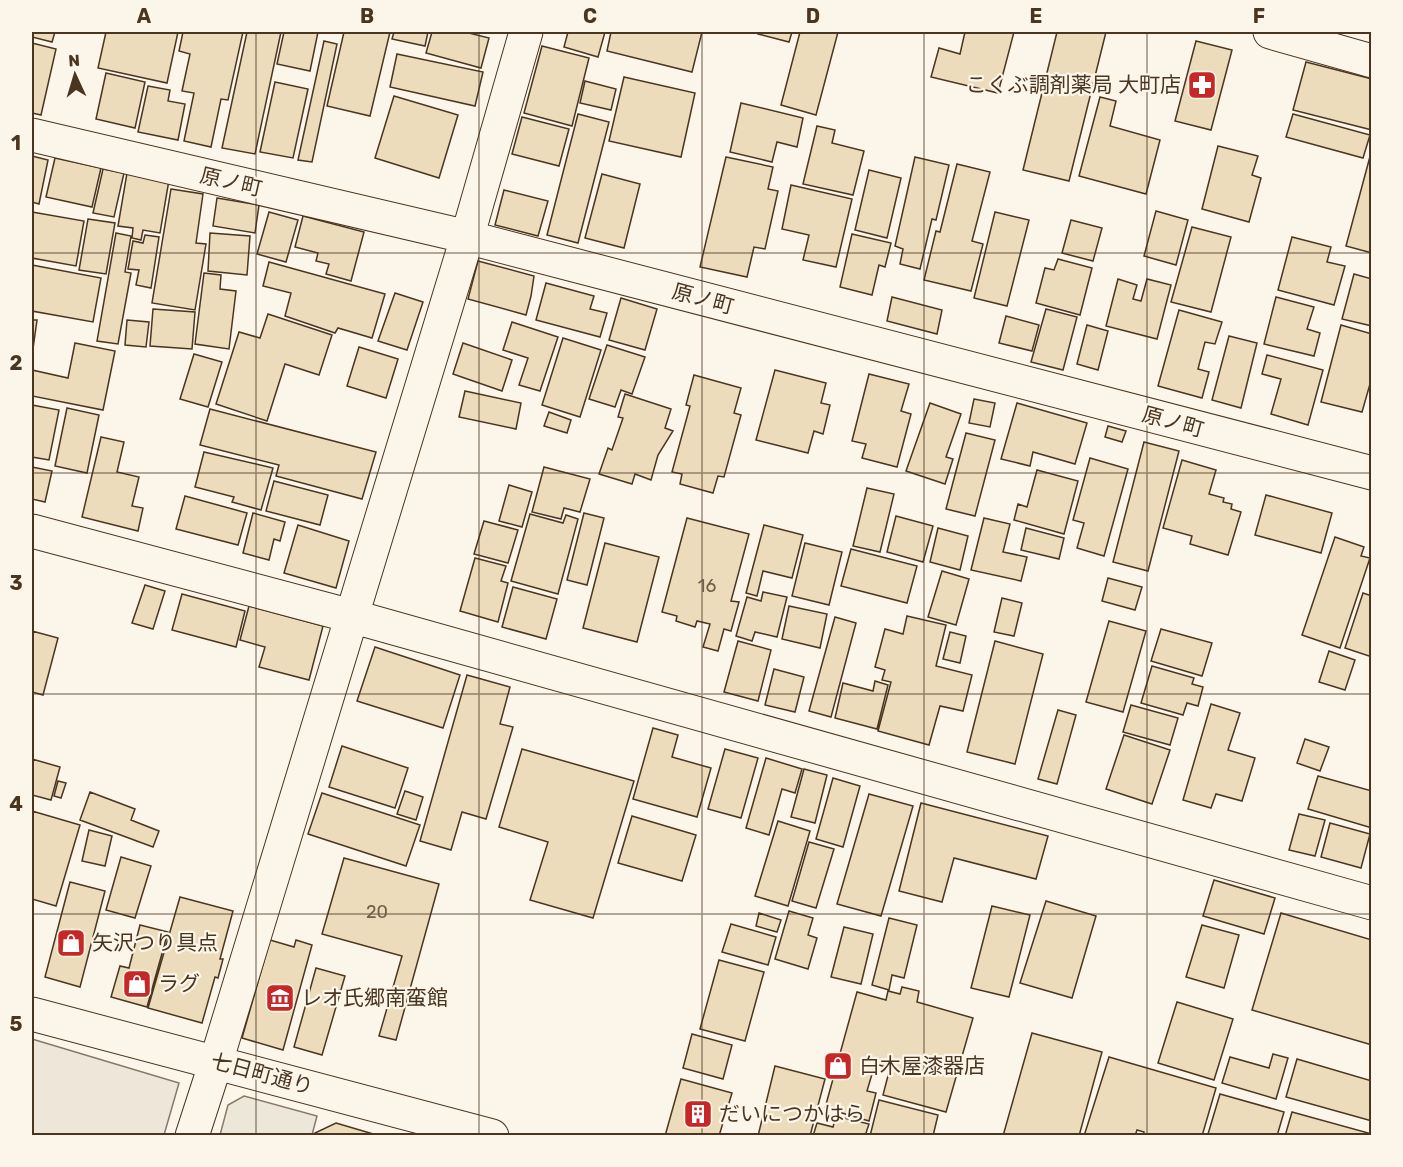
<svg xmlns="http://www.w3.org/2000/svg" width="1403" height="1167" viewBox="0 0 1403 1167" font-family="Rubik,'Noto Sans JP',sans-serif">
  <style>
    .green { fill: #ede6d9; stroke: #887966; stroke-width: 1.5 }
    .parking { fill: #ede7d9; stroke: #887966; stroke-width: 1.5 }
    .building { fill: #ecdcbc; stroke: #4a3520; stroke-width: 1.5 }
    .lines { fill: none; stroke-linecap: round; stroke-linejoin: round }
    .street-casing { stroke: #4a3520; stroke-width: 35 }
    .primary-casing { stroke: #4a3520; stroke-width: 35 }
    .highway-casing { stroke: #4a3520; stroke-width: 35 }
    .street { stroke: #fbf6e9; stroke-width: 33 }
    .primary { stroke: #fbf6e9; stroke-width: 33 }
    .highway { stroke: #fbf6e9; stroke-width: 33 }
    .grid { fill: none; stroke: #4a3520; stroke-width: 1.5; stroke-opacity: 0.55 }
    .labels { text-anchor: middle; stroke-width: 4.5; stroke-linejoin: round; paint-order: stroke }
    .number-label { font-size: 18px; fill: #725f47 }
    .poi-label { font-size: 21px; fill: #4a3520; stroke: #fbf6e9; text-anchor: start }
    .street-label { font-size: 21px; fill: #4a3520; stroke: #fbf6e9 }
    .neatline { fill: none; stroke: #4a3520; stroke-width: 2 }
    .grid-label { font-size: 20px; text-anchor: middle; font-weight: bold; fill: #4a3520 }
  </style>
  <rect width="100%" height="100%" fill="#fbf6e9"/>
  <path class="green" d="M32 1039 179 1083 164 1135H32Z"/>
  <path class="parking" d="M244 1096 317 1116 312 1135H220L228 1105Z"/>
  <path class="building" d="M32 32H55L52 42 32 37Z
    M106 32H178L167 83 98 68Z
    M183 32H243L228 100 221 99 211 147 184 141 194 93 182 91 190 54 179 51Z
    M247 32H281L255 154 222 148Z
    M284 32H318L310 71 277 64Z
    M344 32H390L370 116 327 106Z
    M394 32H428L425 46 392 39Z
    M432 32H465L489 38 481 68 426 53Z
    M568 32H605L598 57 564 47Z
    M611 32H702L692 72 607 51Z
    M759 32H792L789 42 758 34Z
    M800 32H838L816 115 781 105Z
    M965 32H1014L998 93 931 77 939 48 960 54Z
    M1057 32H1106L1069 181 1023 170Z
    M324 41 337 44 312 162 298 160Z
    M1196 41 1232 50 1211 130 1175 121Z
    M32 43 56 49 41 115 32 113Z
    M542 46 589 58 572 126 524 113Z
    M397 54 483 72 475 106 390 87Z
    M1306 62 1372 79V130L1293 110Z
    M106 73 145 82 135 128 96 119Z
    M624 77 695 93 681 157 609 141Z
    M585 81 616 89 611 110 580 103Z
    M275 82 308 89 293 158 260 152Z
    M148 86 170 90 168 101 185 104 178 140 138 132Z
    M394 96 458 115 439 178 375 158Z
    M1100 97 1116 101 1110 126 1160 140 1146 194 1079 176Z
    M741 103 803 118 797 147 777 142 772 162 730 152Z
    M578 114 609 122 578 243 547 235Z
    M1293 114 1370 135 1363 158 1286 137Z
    M522 117 569 129 559 166 512 154Z
    M817 126 835 130 832 143 864 151 853 195 803 184Z
    M1218 146 1258 156 1252 175 1261 178 1249 222 1202 209Z
    M1372 149V253L1346 246Z
    M32 156 48 160 39 204 32 202Z
    M726 157 773 167 768 189 778 191 765 249 754 247 747 277 700 267Z
    M915 157 949 165 936 220 932 219 920 269 900 264 903 249 895 246Z
    M55 158 101 168 92 207 46 197Z
    M957 164 990 172 972 241 983 244 971 291 924 280 936 231 940 232Z
    M103 169 124 173 114 217 93 213Z
    M869 170 901 178 887 238 855 230Z
    M127 173 169 180 160 233 143 230 141 240 132 238 133 228 118 226Z
    M602 174 640 184 624 248 585 238Z
    M791 185 852 199 836 267 803 260 809 235 782 229Z
    M171 189 203 194 196 243 206 244 195 310 152 303Z
    M504 190 548 201 538 236 495 225Z
    M217 198 259 205 255 233 213 226Z
    M1156 211 1188 220 1176 265 1144 256Z
    M32 212 84 221 76 266 32 258Z
    M269 212 298 220 286 262 257 254Z
    M995 212 1029 220 1007 306 974 298Z
    M303 216 364 232 351 281 326 274 329 264 316 261 318 253 295 247Z
    M88 219 115 223 106 274 79 270Z
    M1071 220 1102 228 1093 261 1062 253Z
    M1192 227 1231 237 1211 312 1171 302Z
    M116 233 131 236 125 272 131 273 118 344 97 341Z
    M210 233 250 236 247 275 208 271Z
    M852 234 891 243 885 267 879 265 872 295 840 287Z
    M145 235 159 237 151 288 136 285 139 270 128 269 133 241 143 243Z
    M1292 237 1331 247 1327 262 1345 266 1334 305 1278 290Z
    M1058 259 1092 268 1080 315 1036 303 1045 268 1054 270Z
    M478 261 534 276 531 296 526 315 468 299Z
    M269 262 385 294 372 338 338 328 335 333 285 316 291 293 263 286Z
    M32 265 101 278 93 322 32 311Z
    M204 273 221 275 220 289 236 291 229 349 195 344Z
    M1354 274 1372 279V326L1342 319Z
    M1118 279 1137 285 1133 299 1141 301 1147 279 1171 285 1157 339 1106 326Z
    M546 283 594 296 590 309 607 313 600 337 536 320Z
    M395 293 423 302 407 350 378 341Z
    M892 297 942 310 937 334 887 321Z
    M1276 297 1314 307 1307 329 1320 333 1314 356 1264 344Z
    M621 298 657 309 645 350 609 340Z
    M153 309 195 312 192 349 150 346Z
    M1046 309 1077 317 1063 370 1031 362Z
    M1179 310 1222 322 1215 344 1205 342 1198 369 1209 372 1202 398 1158 386Z
    M268 314 332 335 319 375 285 364 267 421 216 404 239 332 260 338Z
    M1006 316 1039 325 1032 351 999 343Z
    M32 320H37L32 356Z
    M127 320 149 322 146 347 125 345Z
    M512 322 558 337 540 391 519 385 528 358 503 350Z
    M1087 325 1108 331 1098 370 1077 364Z
    M1341 325 1372 334V377L1362 412 1321 402Z
    M1229 336 1257 343 1241 408 1212 400Z
    M563 338 601 350 580 417 542 405Z
    M75 343 115 351 103 410 32 396V370L68 378Z
    M463 343 512 360 502 391 453 374Z
    M607 345 645 357 632 394 621 390 615 407 589 399Z
    M359 347 398 359 386 398 347 386Z
    M194 354 222 362 208 407 180 399Z
    M1267 355 1323 370 1308 425 1271 414 1281 379 1262 374Z
    M775 370 826 383 821 403 830 405 823 434 814 431 808 453 756 440Z
    M869 374 909 384 901 411 911 414 897 467 862 458 866 444 852 441Z
    M694 375 741 388 734 413 741 415 724 477 718 476 713 493 680 484 682 474 672 472 690 406 686 405Z
    M465 391 521 403 516 429 459 417Z
    M625 394 671 409 665 428 673 431 658 455 651 480 635 474 632 484 599 474 608 448 612 450 623 418 618 417Z
    M974 399 995 403 990 427 969 423Z
    M930 403 961 414 946 457 953 459 945 484 906 471Z
    M1017 403 1087 423 1075 464 1033 452 1030 466 1001 459Z
    M32 405 59 410 49 460 32 457Z
    M67 408 99 415 87 473 55 466Z
    M210 409 376 452 362 499 276 476 279 465 200 445Z
    M549 412 571 420 567 433 544 426Z
    M1108 426 1126 431 1122 442 1105 437Z
    M966 433 995 440 975 516 946 509Z
    M101 437 124 442 117 472 139 477 132 506 143 508 138 531 82 517Z
    M1144 442 1179 451 1148 571 1113 562Z
    M204 452 273 468 261 510 232 502 234 497 195 487Z
    M1090 458 1128 469 1104 556 1077 548 1084 523 1073 520Z
    M1182 460 1216 470 1209 494 1224 498 1223 502 1232 504 1231 509 1241 512 1228 555 1190 544 1192 536 1163 528Z
    M32 467 52 471 45 502 32 499Z
    M544 467 590 479 580 512 564 508 561 519 532 512Z
    M1037 470 1078 481 1064 534 1014 520 1018 504 1027 507Z
    M274 481 328 495 320 525 266 511Z
    M509 485 532 492 522 527 499 521Z
    M867 488 894 494 880 552 853 546Z
    M1266 495 1332 513 1321 553 1255 535Z
    M185 496 247 513 238 545 176 529Z
    M253 513 285 522 280 541 274 539 269 560 243 553Z
    M584 513 604 518 587 585 567 580Z
    M530 514 563 523 566 515 578 519 558 594 511 581Z
    M896 516 933 526 923 562 887 552Z
    M687 518 749 534 731 601 739 602 731 631 724 629 718 651 703 647 710 624 697 621 695 627 676 621 677 616 662 612Z
    M984 518 1010 524 1003 552 1027 557 1021 581 971 570Z
    M484 521 518 530 508 563 474 554Z
    M298 525 349 541 336 588 284 573Z
    M764 525 803 535 792 578 763 571 757 596 746 593Z
    M938 528 968 536 960 570 930 562Z
    M1026 528 1064 538 1059 559 1021 550Z
    M1335 537 1364 547 1361 556 1370 558 1340 648 1302 635Z
    M605 543 659 557 637 642 583 628Z
    M805 543 842 552 829 605 792 596Z
    M851 549 917 566 907 603 841 586Z
    M475 558 506 566 501 581 508 583 498 622 460 611Z
    M942 571 969 579 956 625 928 617Z
    M1108 578 1142 587 1135 610 1102 601Z
    M145 585 165 591 153 629 132 623Z
    M513 587 557 599 546 639 502 627Z
    M763 592 787 597 777 637 755 632 752 641 736 636 747 597 761 601Z
    M1363 593 1372 596V657L1345 648Z
    M182 594 245 611 236 647 172 630Z
    M1002 598 1022 603 1014 636 994 632Z
    M249 606 323 626 309 680 259 667 265 647 240 640Z
    M789 606 827 614 820 648 782 639Z
    M907 616 946 625 936 666 972 675 963 711 940 706 929 745 878 731 891 682 882 680 885 670 875 667 885 629 903 634Z
    M835 617 856 623 831 717 809 711Z
    M1109 621 1146 631 1123 712 1086 702Z
    M1161 629 1212 643 1202 676 1151 661Z
    M32 631 58 638 43 695 32 692Z
    M950 632 966 636 960 663 943 659Z
    M738 641 771 650 758 701 724 692Z
    M995 641 1043 654 1015 764 967 752Z
    M375 647 460 675 443 728 357 701Z
    M1329 651 1355 660 1345 690 1319 682Z
    M1152 666 1194 678 1192 684 1203 687 1198 706 1187 703 1183 715 1141 703Z
    M774 669 804 677 795 712 765 705Z
    M467 675 510 687 500 724 513 727 486 819 462 812 451 850 420 841Z
    M875 681 888 685 877 729 835 718 843 683 873 691Z
    M1211 704 1240 713 1228 750 1255 758 1242 801 1216 794 1211 808 1183 800Z
    M1131 705 1178 718 1170 745 1123 732Z
    M1058 710 1076 715 1057 784 1038 779Z
    M653 728 678 735 672 757 711 768 697 817 633 799Z
    M1124 735 1170 750 1152 804 1106 789Z
    M1305 739 1329 747 1320 771 1297 763Z
    M342 746 408 768 395 808 329 787Z
    M522 749 634 781 593 918 530 900 548 842 499 827Z
    M725 749 758 758 741 818 708 809Z
    M766 758 802 769 795 793 782 789 769 835 746 828Z
    M32 759 60 767 51 800 32 795Z
    M804 769 827 775 815 823 791 817Z
    M1318 776 1372 791V828L1308 809Z
    M833 778 860 786 843 847 816 839Z
    M58 781 66 783 61 798 54 796Z
    M405 791 423 797 416 820 397 814Z
    M90 792 135 809 131 820 159 831 153 847 80 820Z
    M322 793 420 825 406 866 308 834Z
    M869 794 913 806 881 916 837 904Z
    M921 803 1048 836 1036 879 954 858 942 902 899 891Z
    M32 811 80 825 56 906 32 899Z
    M1299 814 1325 820 1315 856 1289 850Z
    M632 816 696 835 682 881 618 863Z
    M778 821 810 831 788 906 755 896Z
    M1330 823 1370 834 1361 868 1321 857Z
    M89 830 112 836 105 866 82 861Z
    M809 842 834 849 816 908 792 901Z
    M121 857 151 866 135 918 106 910Z
    M344 858 439 884 396 1040 379 1036 402 956 322 934Z
    M1214 880 1275 898 1264 934 1203 916Z
    M70 882 105 891 80 987 45 977Z
    M180 897 233 911 220 959H223L218 978 215 977 202 1023 148 1008Z
    M1046 901 1096 916 1072 998 1020 983Z
    M992 906 1030 915 1009 997 971 988Z
    M789 911 813 918 808 935 817 938 808 969 775 959Z
    M759 913 781 920 777 932 756 926Z
    M1281 913 1372 940V1045L1252 1010Z
    M889 918 917 925 904 978 892 975 889 990 872 985Z
    M731 924 776 937 768 965 722 952Z
    M140 925 168 932 147 1007 111 997 120 966 129 968Z
    M1202 925 1239 935 1224 988 1186 977Z
    M844 927 873 934 861 984 831 977Z
    M270 940 294 947 296 940 312 945 283 1050 242 1038Z
    M719 960 764 972 745 1041 700 1029Z
    M316 968 345 976 322 1055 294 1047Z
    M902 987 919 991 917 1002 973 1018 946 1112 883 1095 890 1068 875 1064 867 1091 876 1093 869 1121 825 1108 857 992 886 1000 888 991 900 994Z
    M1177 1002 1233 1019 1214 1080 1158 1063Z
    M1032 1033 1102 1052 1079 1136H1003Z
    M692 1034 732 1045 723 1079 683 1068Z
    M1273 1054 1288 1058 1276 1099 1222 1083 1230 1057 1269 1068Z
    M1109 1057 1216 1088 1202 1136H1143L1144 1132 1137 1130 1135 1136H1084Z
    M1297 1059 1372 1081V1121L1286 1097Z
    M775 1066 825 1079 810 1136H758Z
    M681 1079 732 1093 719 1136H665Z
    M1220 1094 1284 1112 1277 1136H1215L1208 1134Z
    M879 1100 938 1115 933 1136H870Z
    M1292 1112 1372 1134V1136H1285Z
    M836 1116 869 1124 865 1136H813L817 1123 833 1127Z
    M336 1123 380 1136H315V1133Z"/>
  <g class="lines">
    <g class="street-casing">
      <path id="street" d="M1270 32 1372 61
        M32 135 451 233 1372 473
        M32 531 351 616 1372 903
        M216 1062 467 238 526 32"/>
    </g>
    <g class="primary-casing">
      <path id="primary" d="M192 1136 216 1062"/>
    </g>
    <g class="highway-casing">
      <path id="highway" d="M32 1014 492 1136"/>
    </g>
    <use href="#street" class="street"/>
    <use href="#primary" class="primary"/>
    <use href="#highway" class="highway"/>
  </g>
  <path class="grid" d="M256 32V1136M479 32V1136M702 32V1136M924 32V1136M1147 32V1136M32 253H1372M32 473H1372M32 694H1372M32 914H1372"/>
  <defs>
    <g id="pharmacy-square" transform="scale(1.5)"><rect x="-9" y="-9" width="18" height="18" rx="4" fill="#c62828" stroke="#fbf6e9"/><path d="M-2-6h4v4h4v4h-4v4h-4v-4h-4v-4h4Z" fill="#fff"/></g>
    <g id="shop-square" transform="scale(1.5)"><rect x="-9" y="-9" width="18" height="18" rx="4" fill="#c62828" stroke="#fbf6e9"/><path d="M-5-2.5h2.3a2.7 3.5 0 0 1 5.4 0H5L5.5 6h-11ZM-1.5-2.5h3a1.5 2.3 0 0 0-3 0Z" fill="#fff"/></g>
    <g id="museum-square" transform="scale(1.5)"><rect x="-9" y="-9" width="18" height="18" rx="4" fill="#c62828" stroke="#fbf6e9"/><path d="M0-6L6-3V-2H-6V-3ZM-5-1h2V3h-2ZM-1-1h2V3h-2ZM3-1h2V3H3ZM-6 4H6V6H-6Z" fill="#fff"/></g>
    <g id="building-square" transform="scale(1.5)"><rect x="-9" y="-9" width="18" height="18" rx="4" fill="#c62828" stroke="#fbf6e9"/><path d="M-4-6H4V6H1V3H-1V6H-4ZM-2.5-4.3h1.7v1.8h-1.7ZM.8-4.3h1.7v1.8H.8ZM-2.5-1h1.7V.8h-1.7ZM.8-1h1.7V.8H.8Z" fill="#fff"/></g>
  </defs>
  <g fill-rule="evenodd">
    <use href="#pharmacy-square" x="1202" y="85"/>
    <use href="#shop-square" x="71" y="943"/>
    <use href="#shop-square" x="137" y="984"/>
    <use href="#museum-square" x="280" y="998"/>
    <use href="#shop-square" x="838" y="1066"/>
    <use href="#building-square" x="698" y="1114"/>
  </g>
  <g class="labels">
    <g class="number-label">
      <text x="707" y="592">16</text>
      <text x="377" y="918">20</text>
    </g>
    <g class="poi-label">
      <text x="1181" y="92" text-anchor="end">こくぶ調剤薬局 大町店</text>
      <text x="92" y="950">矢沢つり具点</text>
      <text x="158" y="991">ラグ</text>
      <text x="301" y="1005">レオ氏郷南蛮館</text>
      <text x="859" y="1073">白木屋漆器店</text>
      <text x="719" y="1121">だいにつかはら</text>
    </g>
    <g class="street-label">
      <text transform="translate(231 182) rotate(13)" y="7">原ノ町</text>
      <text transform="translate(703 299) rotate(15)" y="7">原ノ町</text>
      <text transform="translate(1173 422) rotate(15)" y="7">原ノ町</text>
      <text transform="translate(262 1074) rotate(15)" y="7">七日町通り</text>
    </g>
  </g>
  <rect width="1403" height="1167" fill="none" stroke="#fbf6e9" stroke-width="66"/>
  <g transform="translate(75 75) rotate(356)" stroke="#fbf6e9" stroke-width="4.5" paint-order="stroke">
  <path d="M0-4.5L10 22L0 15L-10 22Z" fill="#4a3520"/>
  <text y="-9" font-size="16" font-weight="bold" text-anchor="middle" fill="#4a3520">N</text>
  </g>
  <rect x="33" y="33" width="1337" height="1101" class="neatline"/>
  <g class="grid-label">
    <text x="144" y="23">A</text>
    <text x="367" y="23">B</text>
    <text x="590" y="23">C</text>
    <text x="813" y="23">D</text>
    <text x="1036" y="23">E</text>
    <text x="1259" y="23">F</text>
    <text x="16" y="150">1</text>
    <text x="16" y="370">2</text>
    <text x="16" y="590">3</text>
    <text x="16" y="811">4</text>
    <text x="16" y="1031">5</text>
  </g>
</svg>
